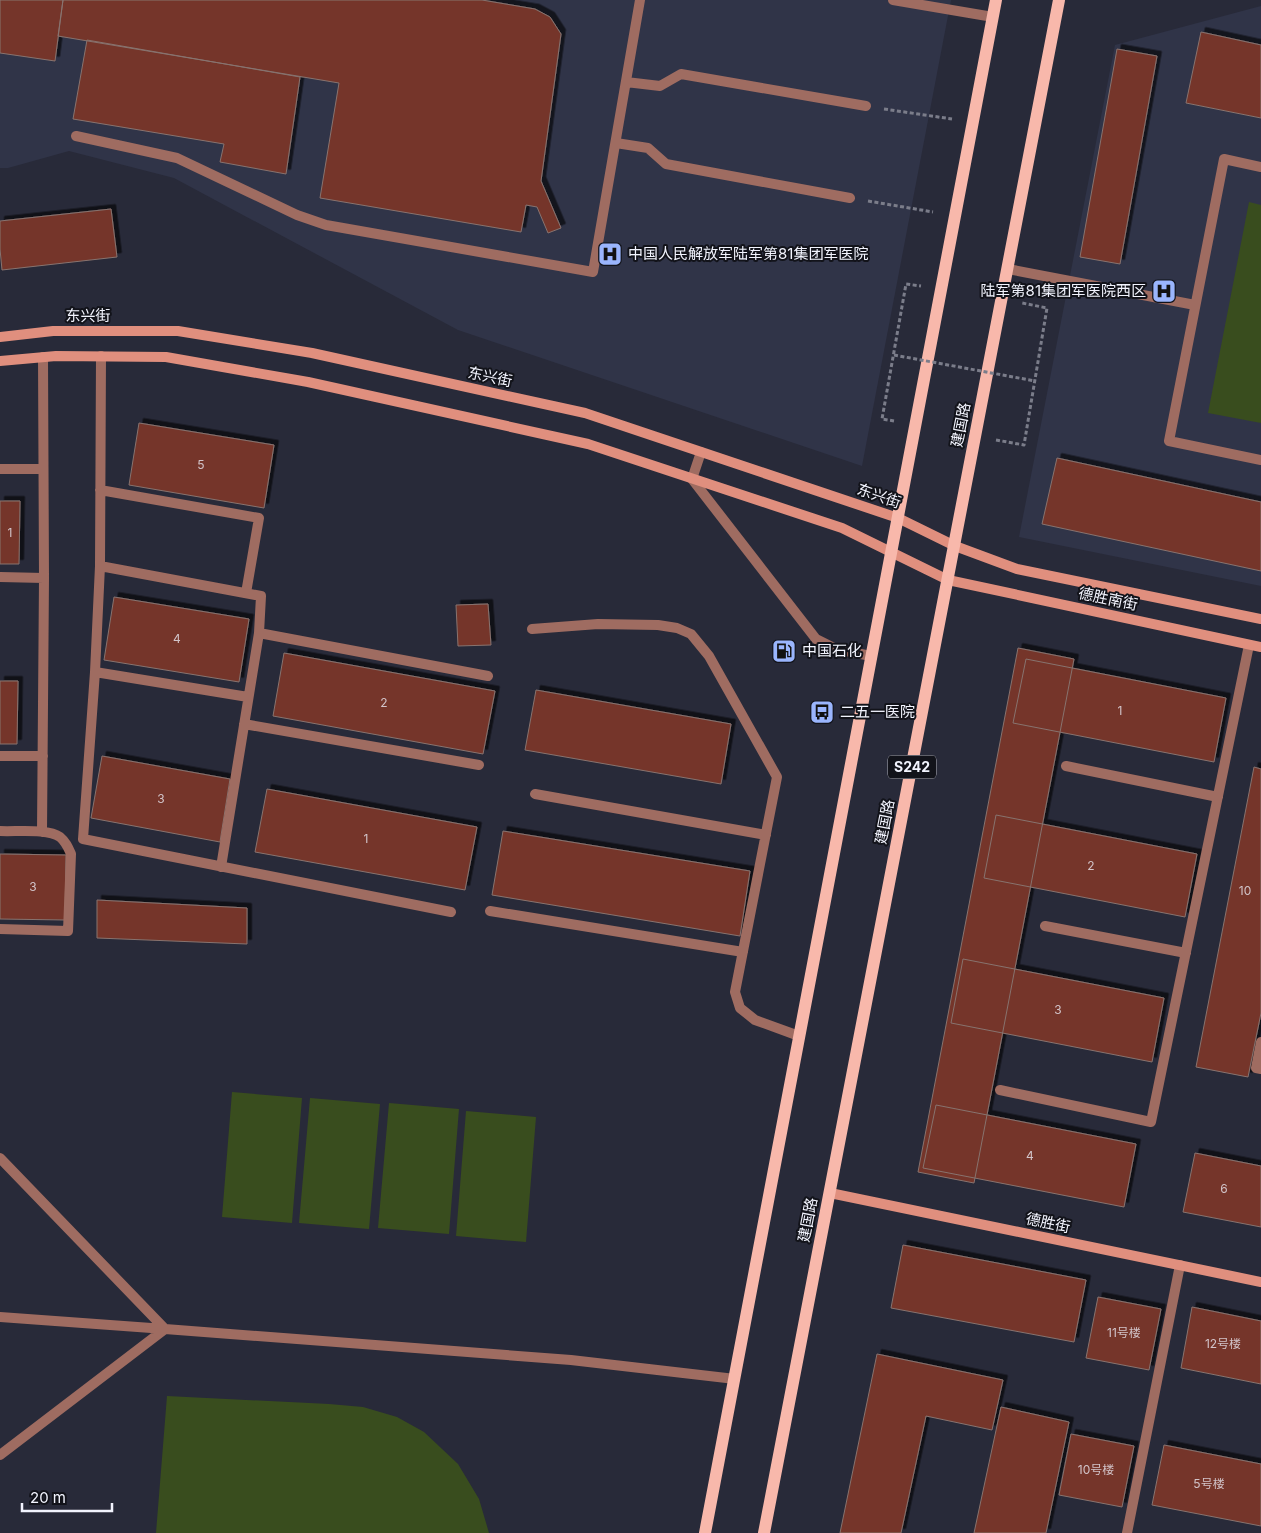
<svg xmlns="http://www.w3.org/2000/svg" width="1261" height="1533" viewBox="0 0 1261 1533" font-family="Inter,'Noto Sans SC',sans-serif">
  <style>
    .built { fill: #303448 }
    .green { fill: #394d1e }
    .building { fill: #74362a; stroke: #88736f; filter: url(#shadow) }
    .lines { fill: none; stroke-linecap: round; stroke-linejoin: round }
    .path { stroke: #7b7d8a; stroke-width: 3; stroke-dasharray: 4 2.5; stroke-linecap: butt }
    .lane { stroke: #9f6c61; stroke-width: 10 }
    .street { stroke: #9f6c61; stroke-width: 10 }
    .secondary { stroke: #e08f7e; stroke-width: 10 }
    .primary { stroke: #f8b8ab; stroke-width: 12 }
    .path-bridge { stroke: #7b7d8a; stroke-width: 3; stroke-dasharray: 4 2.5; stroke-linecap: butt }
    .labels { text-anchor: middle; stroke-width: 4; stroke-linejoin: round; paint-order: stroke }
    .number-label { font-size: 12px; fill: #d2c4c9 }
    .shield { fill: #12131a; stroke: #afb0ba; stroke-width: 1 }
    .shield-label { font-size: 14px; font-weight: bold; fill: #f2f4fe }
    .poi-label { font-size: 15px; fill: #f2f4fe; stroke: #12131a; text-anchor: start }
    .street-label { font-size: 15px; fill: #f2f4fe; stroke: #12131a }
  </style>
  <defs>
    <filter id="shadow"><feDropShadow dx="4.5" dy="-4.5" stdDeviation="0" flood-color="#0009"/></filter>
  </defs>
  <rect width="100%" height="100%" fill="#282a39"/>
  <path class="built" d="M0 0H951L862 466 458 330 174 178 69 151 8 168H0Z
    M1261 6V586L1019 537 1115 45Z"/>
  <path class="green" d="M1249 202 1261 205V423L1208 413Z
    M232 1092 302 1098 292 1223 222 1217Z
    M310 1098 380 1104 369 1229 299 1223Z
    M389 1103 459 1109 449 1234 378 1228Z
    M466 1111 536 1117 526 1242 456 1236Z
    M167 1396 329 1404 363 1407 397 1417 424 1432 458 1464 479 1499 489 1533H156Z"/>
  <path class="building" d="M0 0H63L55 61 0 53Z
    M63 0H482L535 9 550 17 561 34 541 181 561 228 548 233 537 207 526 205 521 232 320 198 339 83 58 36Z
    M1201 32 1261 45V118L1186 103Z
    M87 40 300 77 286 174 220 162 224 144 73 119Z
    M1117 49 1157 56 1120 264 1080 257Z
    M111 209 117 257 2 270 0 249V221Z
    M139 423 274 445 264 508 129 485Z
    M1057 458 1261 502V571L1042 524Z
    M0 501H20L19 564H0Z
    M114 597 249 619 239 682 104 660Z
    M488 604 491 645 458 646 456 605Z
    M1018 648 1074 659 974 1183 918 1172Z
    M284 653 495 691 483 754 273 716Z
    M1026 659 1226 698 1214 762 1013 723Z
    M0 681H18L17 744H0Z
    M536 690 731 724 721 784 525 750Z
    M102 756 230 779 220 842 91 818Z
    M1254 767 1261 769V1013L1248 1077 1196 1067Z
    M267 789 477 827 465 890 255 852Z
    M996 815 1197 854 1185 917 984 878Z
    M503 831 750 871 740 936 492 895Z
    M0 854 66 855 65 920 0 919Z
    M97 900 247 908V944L97 938Z
    M963 959 1164 998 1152 1062 951 1023Z
    M936 1105 1136 1144 1124 1207 923 1168Z
    M1195 1153 1261 1166V1227L1183 1212Z
    M903 1245 1086 1280 1074 1342 891 1308Z
    M1098 1297 1161 1309 1149 1370 1086 1358Z
    M1192 1307 1261 1321V1384L1181 1368Z
    M877 1354 1003 1380 992 1430 926 1416 901 1533H840Z
    M1001 1407 1069 1422 1046 1533H974Z
    M1071 1434 1134 1446 1122 1507 1059 1495Z
    M1164 1445 1261 1464V1526L1152 1505Z"/>
  <g class="lines">
    <path class="path" d="M884 109 952 119
      M868 201 933 212
      M894 421 882 419 906 284 921 286
      M996 440 1024 445 1047 308 1022 303"/>
    <path class="lane" d="M893 0 993 17
      M626 82 660 86 681 74 866 106
      M76 136 177 158 297 215 326 225 593 272 640 0
      M616 143 648 148 666 164 850 198
      M1261 167 1224 159 1169 441 1261 460
      M1008 269 1195 305
      M701 452 692 479 816 639 836 649 871 656
      M1066 766 1218 797
      M1045 926 1186 953
      M1000 1090 1151 1122 1249 645
      M0 1158 165 1329
      M0 1317 165 1329
      M0 1455 165 1329 571 1360 735 1379"/>
    <path class="street" d="M101 356 100 566 261 596 259 633 221 867
      M0 469H42
      M100 490 259 518 246 593
      M100 566 95 672 83 839 451 912
      M0 577 44 578
      M532 629 598 624 658 625 677 628 691 634 709 656 777 777 735 992 740 1008 755 1020 799 1036
      M259 633 488 676
      M95 672 248 697
      M244 724 479 765
      M0 756H43
      M535 794 766 835
      M0 831C15 832 48 828 60 837 66 842 68 847 71 854L68 931 0 929
      M42 832 44 578 43 357
      M490 911 743 952
      M1261 1042 1256 1068 1261 1069
      M1127 1533 1180 1265"/>
    <path class="secondary" d="M0 337 53 331H178L312 353 585 413 898 518 955 546 1017 569 1261 619
      M0 361 56 356 166 357 308 382 588 444 842 528 948 580 1261 647
      M830 1193 1261 1282"/>
    <path class="primary" d="M705 1533 996 0
      M764 1533 1059 0"/>
    <path class="path-bridge" d="M894 355 1035 381"/>
  </g>
  <defs>
    <g id="hospital-square" transform="scale(1.25)"><rect x="-9" y="-9" width="18" height="18" rx="4" fill="#9ab5fd" stroke="#12131a"/><path d="M-5-5h3v3.5h4V-5h3V5h-3V1.5h-4V5h-3Z" fill="#111"/></g>
    <g id="fuel-square" transform="scale(1.25)"><rect x="-9" y="-9" width="18" height="18" rx="4" fill="#9ab5fd" stroke="#12131a"/><path d="M-5.5-6h7V0h2V4h1.3V-2.5L3-4.5l.8-.8L6-3V5H2.5V1h-1V6h-7ZM-4.2-4.7v3.2H.2V-4.7Z" fill="#111"/></g>
    <g id="bus-square" transform="scale(1.25)"><rect x="-9" y="-9" width="18" height="18" rx="4" fill="#9ab5fd" stroke="#12131a"/><path d="M-5-6H5V4H4V6H2V4H-2V6H-4V4H-5ZM-3.5-4V0h7V-4ZM-3.5 1.2v1.5H-2V1.2ZM2 1.2v1.5H3.5V1.2Z" fill="#111"/></g>
  </defs>
  <g fill-rule="evenodd">
    <use href="#hospital-square" x="610" y="254"/>
    <use href="#hospital-square" x="1164" y="291"/>
    <use href="#fuel-square" x="784" y="651"/>
    <use href="#bus-square" x="822" y="712"/>
  </g>
  <g class="labels">
    <g class="number-label">
      <text x="201" y="469">5</text>
      <text x="10" y="537">1</text>
      <text x="177" y="643">4</text>
      <text x="384" y="707">2</text>
      <text x="1120" y="715">1</text>
      <text x="161" y="803">3</text>
      <text x="366" y="843">1</text>
      <text x="1091" y="870">2</text>
      <text x="33" y="891">3</text>
      <text x="1245" y="895">10</text>
      <text x="1058" y="1014">3</text>
      <text x="1030" y="1160">4</text>
      <text x="1224" y="1193">6</text>
      <text x="1124" y="1337">11号楼</text>
      <text x="1223" y="1348">12号楼</text>
      <text x="1096" y="1474">10号楼</text>
      <text x="1209" y="1488">5号楼</text>
    </g>
    <rect class="shield" x="888" y="755.5" width="48" height="23" rx="4"/>
    <g class="shield-label">
      <text x="912" y="772">S242</text>
    </g>
    <g class="poi-label">
      <text x="628" y="259">中国人民解放军陆军第81集团军医院</text>
      <text x="1146" y="296" text-anchor="end">陆军第81集团军医院西区</text>
      <text x="802" y="656">中国石化</text>
      <text x="840" y="717">二五一医院</text>
    </g>
    <g class="street-label">
      <text x="88" y="321">东兴街</text>
      <text transform="translate(490 377) rotate(12)" y="5">东兴街</text>
      <text transform="translate(961 425) rotate(-79)" y="5">建国路</text>
      <text transform="translate(879 496) rotate(19)" y="5">东兴街</text>
      <text transform="translate(1108 599) rotate(12)" y="5">德胜南街</text>
      <text transform="translate(885 822) rotate(-79)" y="5">建国路</text>
      <text transform="translate(808 1220) rotate(-79)" y="5">建国路</text>
      <text transform="translate(1048 1223) rotate(12)" y="5">德胜街</text>
    </g>
  </g>
  <path d="M22 1503v8h90v-8" fill="none" stroke="#f2f4fe" stroke-width="2.5"/>
  <text x="30" y="1503" font-size="15" fill="#f2f4fe" stroke="#12131a" stroke-width="4" paint-order="stroke">20 m</text>
</svg>
